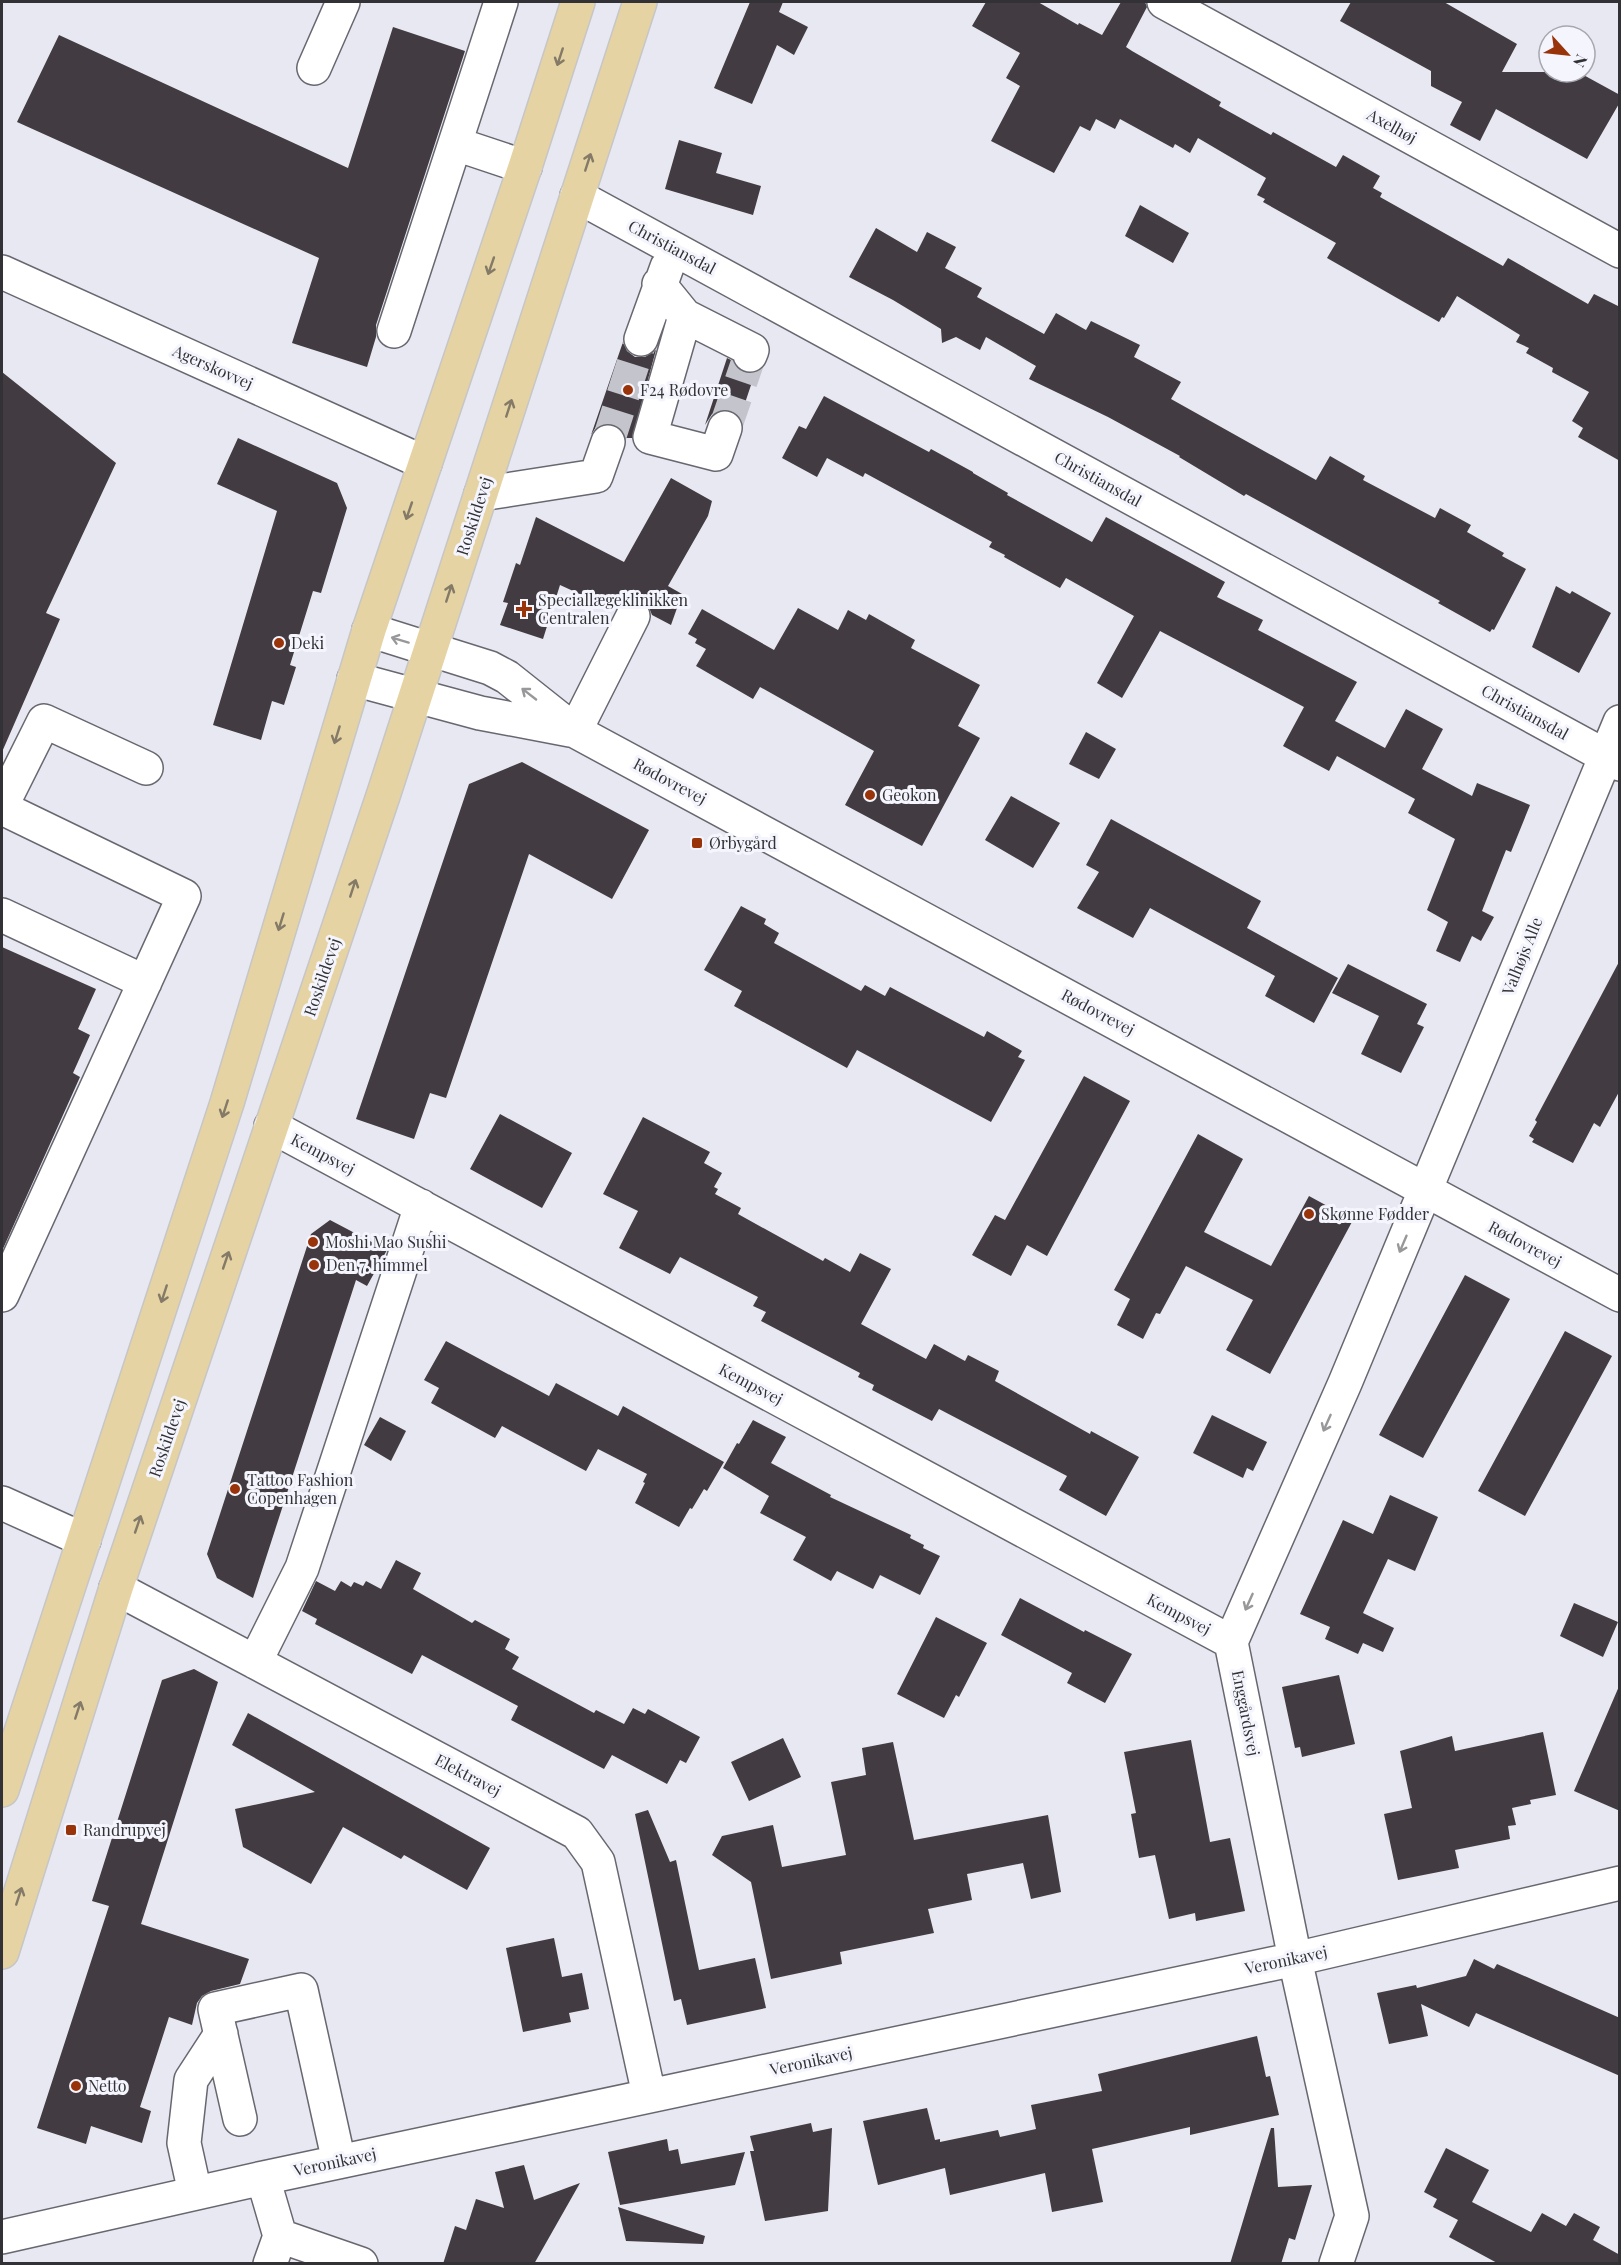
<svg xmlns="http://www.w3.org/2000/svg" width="1621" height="2265" viewBox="0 0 1621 2265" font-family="'Playfair Display',serif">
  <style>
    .building { fill: #423b42 }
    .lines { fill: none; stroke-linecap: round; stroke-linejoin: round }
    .minor-tunnel { stroke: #c4c4cc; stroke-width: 33; stroke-dasharray: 33 16; stroke-linecap: butt }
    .minor-casing { stroke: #676770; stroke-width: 36 }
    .major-casing { stroke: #c6c6c7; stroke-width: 36 }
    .minor { stroke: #fff; stroke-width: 33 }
    .major { stroke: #e6d3a3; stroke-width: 33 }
    .oneway { stroke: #837a67 }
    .oneway2 { stroke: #98989a }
    .poi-dot { fill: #99330a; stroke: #f5f5fe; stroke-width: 2 }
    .labels { text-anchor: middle; stroke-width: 6; stroke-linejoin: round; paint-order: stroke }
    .street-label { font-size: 16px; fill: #323236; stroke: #f5f5fe }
    .poi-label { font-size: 16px; fill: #323236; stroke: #f5f5fe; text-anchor: start }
  </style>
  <rect width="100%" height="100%" fill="#e8e8f2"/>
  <path class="building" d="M750 2H783L779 12 808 27 794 55 777 45 752 104 714 88Z
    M986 2H1038L1078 25 1079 23 1102 35 1121 2H1145L1147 7 1126 47 1132 51 1221 102 1219 106 1271 135 1273 132 1336 167 1343 155 1380 176 1373 188 1382 193 1380 197 1503 266 1508 258 1588 304 1594 294 1620 307V461L1578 437 1583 428 1572 421 1589 392 1552 372 1553 368 1526 353 1529 348 1516 342 1520 335 1457 296 1444 318 1442 317 1439 322 1327 258 1336 243 1263 202 1265 199 1257 195 1266 178 1198 138 1190 153 1175 144 1173 148 1120 119 1115 129 1096 119 1090 131 1080 126 1054 173 991 141 1020 86 1006 78 1020 53 972 26Z
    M1351 2H1444L1517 44 1502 72H1578L1620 95V102L1587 159 1496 109 1480 141 1450 125 1462 102 1431 86V71L1340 21Z
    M393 27 465 51 376 325V337L367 367 292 343 319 258 17 122 59 35 348 168Z
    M679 140 722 153 716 173 761 186 753 215 665 189Z
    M1140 205 1189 233 1173 263 1125 236Z
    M876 228 917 252 927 232 956 247 945 268 982 288 977 297 1044 334 1056 313 1086 330 1091 321 1140 345 1134 357 1181 382 1171 399 1316 480 1330 456 1365 476 1363 480 1435 518 1440 508 1471 525 1467 532 1504 553 1502 556 1526 569 1494 630 1492 629 1490 632 1438 603 1440 601 1246 494 1244 496 1179 457 1180 456 1108 417 1029 379 1036 366 986 337 980 350 956 337 942 343 941 329 893 300 849 277Z
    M623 342 627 351 635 357H645L656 350 632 438H626L623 430 615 425 605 424 596 427 591 435Z
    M727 358 733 361 736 367 743 372 755 373 740 418 732 411 721 410 712 414 705 425Z
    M2 372 116 463 46 613 60 619 2 752Z
    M824 396 929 452 931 449 973 472V473L1008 493 1007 495 1092 542 1106 517 1225 582 1217 597 1263 620 1258 630 1357 682 1335 721 1385 748 1406 709 1443 729 1422 769 1472 796 1477 783 1530 805 1511 852 1506 850 1482 911 1494 917 1481 941 1472 936 1460 962 1436 951 1448 922 1427 910 1455 839 1408 813 1415 799 1337 756 1329 771 1283 746 1304 707 1160 631 1122 698 1097 683 1134 616 1066 578 1060 588 1004 557 1005 555 989 547 992 542 865 473 863 477 827 458 817 477 782 458 799 426 806 429Z
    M238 438 337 483 347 508 321 593 313 591 290 665 296 667 284 705 272 701 261 740 213 725 277 511 217 484Z
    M671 478 712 501 708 516 668 586 682 594 671 625 652 615 648 605 641 599 633 597 624 600 612 594 606 606 560 585 543 639 500 625 508 603 503 602 516 563 520 565 536 517 624 562Z
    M1556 586 1570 594 1572 591 1611 613 1579 673 1532 647Z
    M798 608 838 630 848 610 866 620 869 614 915 640 911 648 980 685 958 726 980 738 922 846 845 805 874 751 760 687 753 699 696 666 706 649 695 643 697 639 688 634 702 609 774 650Z
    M1086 732 1116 749 1099 779 1069 764Z
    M522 762 649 830 612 899 529 854 446 1098 430 1093 414 1139 356 1119 469 784Z
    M1011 796 1060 823 1033 868 985 840Z
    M1111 819 1261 901 1247 928 1338 978 1314 1023 1265 996 1275 976 1150 908 1133 938 1077 908 1099 872 1086 865Z
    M741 906 766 919 764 924 779 933 774 943 861 991 865 985 885 996 890 987 984 1037 987 1031 1022 1051 1018 1057 1025 1060 991 1122 857 1050 847 1068 734 1006 742 991 704 970Z
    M2 947 96 989 78 1029 90 1035 73 1073 80 1077 2 1251Z
    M1620 960V1090L1600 1127 1594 1123 1573 1163 1532 1142 1534 1139 1529 1136 1537 1122 1535 1120Z
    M1348 964 1427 1004 1417 1024 1424 1027 1401 1073 1361 1054 1379 1016 1332 993Z
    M1084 1076 1130 1101 1047 1256 1027 1245 1011 1276 972 1255 995 1215 1005 1220Z
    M500 1114 572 1153 542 1208 470 1169Z
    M643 1117 710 1152 704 1163 722 1173 714 1187 718 1189 715 1194 741 1208 738 1214 823 1261 825 1258 850 1272 860 1253 891 1269 861 1324 926 1359 934 1344 965 1361 968 1355 999 1371 995 1381 1090 1434 1091 1431 1139 1457 1106 1516 1059 1490 1067 1476 939 1409 932 1421 872 1390 874 1385 858 1377 860 1373 761 1321 766 1312 753 1306 758 1297 680 1257 670 1274 619 1248 638 1211 603 1194Z
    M1198 1134 1243 1159 1204 1232 1271 1266 1309 1196 1353 1220 1270 1374 1226 1350 1253 1300 1186 1266 1160 1314 1156 1313 1143 1339 1117 1325 1130 1299 1114 1290Z
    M330 1220 387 1250 367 1286 356 1280 253 1598 217 1578 207 1554 311 1234Z
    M1465 1275 1510 1299 1423 1458 1379 1435Z
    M1565 1331 1612 1356 1525 1516 1478 1491Z
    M446 1341 549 1396 556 1383 618 1416 623 1406 724 1462 707 1491 704 1489 692 1509 690 1508 679 1527 635 1503 645 1483 643 1482 647 1474 598 1449 586 1471 502 1426 495 1438 431 1403 439 1388 424 1380Z
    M1212 1415 1267 1442 1253 1471 1247 1468 1243 1478 1193 1453Z
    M380 1417 406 1431 391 1461 364 1445Z
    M753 1420 786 1437 771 1463 831 1495 830 1497 911 1535 910 1538 924 1545 923 1548 940 1556 920 1595 880 1575 873 1589 837 1571 831 1581 793 1560 806 1537 760 1513 769 1496 723 1468 737 1443 739 1444Z
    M1390 1495 1438 1517 1415 1571 1388 1559 1363 1613 1394 1628 1383 1652 1363 1643 1358 1654 1325 1639 1330 1627 1300 1614 1343 1520 1373 1534Z
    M396 1560 421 1573 413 1589 472 1623 475 1620 510 1639 505 1649 519 1657 512 1669 594 1713 596 1710 624 1724 633 1708 645 1714 648 1709 700 1737 686 1763 680 1760 667 1784 612 1755 604 1769 511 1720 518 1706 422 1655 412 1674 315 1624 317 1619 302 1611 316 1581 335 1591 341 1581 351 1587 354 1582 363 1586 366 1581 381 1589Z
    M1020 1598 1084 1632 1085 1630 1132 1654 1105 1703 1067 1683 1072 1673 1001 1635Z
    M1574 1603 1618 1622 1603 1657 1560 1636Z
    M936 1617 987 1643 959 1697 956 1695 944 1718 897 1694Z
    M194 1669 218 1682 141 1924 249 1959 240 1984 211 1991 202 1996 197 2003 192 2025 169 2017 140 2107 151 2111 142 2143 91 2126 86 2144 37 2128 109 1906 92 1901 162 1680Z
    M1339 1675 1355 1744 1302 1757 1300 1747 1295 1748 1282 1687Z
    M1620 1684V1811L1574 1791Z
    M248 1713 490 1848 467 1890 404 1855 401 1859 343 1827 311 1884 243 1847 235 1809 315 1792 232 1745Z
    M1543 1732 1556 1795 1530 1800 1531 1804 1512 1808 1516 1825 1508 1826 1510 1839 1455 1850 1459 1868 1398 1880 1384 1814 1412 1808 1400 1751 1452 1736 1455 1751Z
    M783 1738 801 1777 749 1801 731 1762Z
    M1191 1740 1210 1842 1230 1838 1245 1911 1196 1921 1195 1913 1169 1919 1155 1855 1139 1858 1131 1814 1136 1813 1124 1752Z
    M893 1742 914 1840 1048 1815 1061 1892 1031 1899 1023 1863 967 1874 972 1900 928 1909 934 1933 840 1952 842 1964 771 1979 751 1882 712 1855 722 1836 773 1825 782 1867 846 1855 831 1782 866 1775 862 1748Z
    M648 1810 670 1862 676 1860 699 1970 755 1958 766 2008 687 2025 681 1999 674 2001 635 1814Z
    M554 1938 562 1977 582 1973 589 2009 569 2013 571 2022 523 2032 506 1948Z
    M1474 1959 1494 1969 1497 1964 1620 2018V2076L1476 2013 1469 2027 1421 2004 1428 2036 1389 2044 1377 1993 1416 1985 1417 1988 1466 1976Z
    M1257 2036 1266 2077 1270 2076 1279 2115 1190 2135V2127L1092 2149 1103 2202 1052 2212 1045 2173 950 2195 945 2168 878 2185 863 2121 927 2108 935 2140 940 2139V2142L998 2130 1000 2137 1036 2129 1031 2105 1102 2091 1098 2074Z
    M811 2123 813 2132 832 2128 828 2211 765 2221 750 2151H754L750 2136Z
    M1271 2128H1274L1278 2187 1312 2185 1295 2240 1289 2238 1281 2264H1230Z
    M667 2139 669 2151 678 2149 681 2164 745 2152 735 2185 620 2205 608 2152Z
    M1446 2148 1489 2170 1472 2202 1531 2232 1542 2213 1566 2226 1574 2213 1600 2227 1593 2240 1620 2255V2264H1499L1449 2237 1458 2220 1433 2207 1437 2199 1424 2192Z
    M524 2165 534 2200 580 2183 534 2264H443L455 2226 466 2230 476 2199 504 2208 495 2172Z
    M618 2207 705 2236 703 2244 626 2241Z"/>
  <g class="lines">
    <path class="minor-tunnel" d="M725 428 750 355
      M608 442 641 339"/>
    <g class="minor-casing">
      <path id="minor" d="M1164 2 1620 251
        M314 68 343 2
        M456 144 525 167
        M577 196 1620 764
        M2 272 425 463
        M659 284 685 316 650 437 716 454 725 428
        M685 316 752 350 750 355
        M394 331 501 2
        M641 339 667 267
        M481 494 596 476 608 442
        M369 630 490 668 507 677 575 731 1620 1295
        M354 679 480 713 570 730
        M575 731 633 616
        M2 805 44 721 146 768
        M2 808 184 896 2 1295
        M2 915 145 982
        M271 1126 1231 1642
        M2 1503 84 1540
        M116 1588 577 1833 598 1862 649 2095
        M255 1662 302 1568 421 1206
        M240 2119 215 2009 301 1990 339 2162
        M263 2178 280 2236 361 2264
        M195 2193 184 2143 191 2080 221 2034
        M2 2237 263 2178 1295 1959 1620 1883
        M270 2264 280 2236
        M1336 2264 1352 2216 1295 1959 1231 1642 1345 1383 1620 722"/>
    </g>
    <g class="major-casing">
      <path id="major" d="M2 1790 227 1103 369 630 525 167 578 2
        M2 1952 116 1588 384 793 640 2"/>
    </g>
    <use href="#minor" class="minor"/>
    <use href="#major" class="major"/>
  </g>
  <defs><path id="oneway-shaft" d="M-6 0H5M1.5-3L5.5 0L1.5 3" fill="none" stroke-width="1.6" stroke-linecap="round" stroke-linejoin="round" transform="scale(1.5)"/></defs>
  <g class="oneway">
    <use href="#oneway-shaft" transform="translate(560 57) rotate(108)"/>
    <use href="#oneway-shaft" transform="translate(588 162) rotate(-72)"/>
    <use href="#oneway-shaft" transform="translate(491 266) rotate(109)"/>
    <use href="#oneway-shaft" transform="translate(509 408) rotate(-72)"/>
    <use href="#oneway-shaft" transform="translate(409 511) rotate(109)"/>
    <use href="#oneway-shaft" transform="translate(449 593) rotate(-72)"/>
    <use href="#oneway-shaft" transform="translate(337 735) rotate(107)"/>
    <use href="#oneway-shaft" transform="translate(353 888) rotate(-72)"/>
    <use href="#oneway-shaft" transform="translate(281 922) rotate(107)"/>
    <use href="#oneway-shaft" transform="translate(225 1109) rotate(108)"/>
    <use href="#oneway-shaft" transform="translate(226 1260) rotate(-71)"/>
    <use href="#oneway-shaft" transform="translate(164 1294) rotate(108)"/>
    <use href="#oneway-shaft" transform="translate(138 1524) rotate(-71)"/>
    <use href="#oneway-shaft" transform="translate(78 1710) rotate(-72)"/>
    <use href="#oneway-shaft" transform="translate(19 1896) rotate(-72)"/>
  </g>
  <g class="oneway2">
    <use href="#oneway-shaft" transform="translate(400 640) rotate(-163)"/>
    <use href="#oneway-shaft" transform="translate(529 694) rotate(-142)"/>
    <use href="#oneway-shaft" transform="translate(1403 1244) rotate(113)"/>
    <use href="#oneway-shaft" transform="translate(1327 1423) rotate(114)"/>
    <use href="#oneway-shaft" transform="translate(1249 1602) rotate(114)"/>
  </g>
  <g class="poi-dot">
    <circle cx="628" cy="390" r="6"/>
    <path d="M521 600h6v6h6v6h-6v6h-6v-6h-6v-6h6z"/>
    <circle cx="279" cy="643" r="6"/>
    <circle cx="870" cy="795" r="6"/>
    <rect x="691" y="837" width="12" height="12" rx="3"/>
    <circle cx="1309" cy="1214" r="6"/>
    <circle cx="313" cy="1242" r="6"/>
    <circle cx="314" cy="1265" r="6"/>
    <circle cx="235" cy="1489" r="6"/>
    <rect x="65" y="1824" width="12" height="12" rx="3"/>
    <circle cx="76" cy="2086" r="6"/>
  </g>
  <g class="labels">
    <g class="street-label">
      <text transform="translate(1392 126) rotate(29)" y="6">Axelhøj</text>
      <text transform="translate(672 247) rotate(28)" y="6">Christiansdal</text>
      <text transform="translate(213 367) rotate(24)" y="6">Agerskovvej</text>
      <text transform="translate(1098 479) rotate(29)" y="6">Christiansdal</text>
      <text transform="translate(474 516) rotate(-72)" y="6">Roskildevej</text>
      <text transform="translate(1525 712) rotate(29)" y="6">Christiansdal</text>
      <text transform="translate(670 781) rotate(28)" y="6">Rødovrevej</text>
      <text transform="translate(1522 956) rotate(-68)" y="6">Valhøjs Alle</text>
      <text transform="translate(322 977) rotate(-71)" y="6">Roskildevej</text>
      <text transform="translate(1098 1012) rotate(28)" y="6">Rødovrevej</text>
      <text transform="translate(323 1154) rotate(28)" y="6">Kempsvej</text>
      <text transform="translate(1525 1244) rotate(28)" y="6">Rødovrevej</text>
      <text transform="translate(751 1384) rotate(28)" y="6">Kempsvej</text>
      <text transform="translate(167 1438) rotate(-71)" y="6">Roskildevej</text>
      <text transform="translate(1179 1614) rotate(28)" y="6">Kempsvej</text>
      <text transform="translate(1246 1713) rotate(79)" y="6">Enggårdsvej</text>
      <text transform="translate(468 1775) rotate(28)" y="6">Elektravej</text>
      <text transform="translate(1286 1960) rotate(-12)" y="6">Veronikavej</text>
      <text transform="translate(811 2061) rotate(-12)" y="6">Veronikavej</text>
      <text transform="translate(335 2162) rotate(-12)" y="6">Veronikavej</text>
    </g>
    <g class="poi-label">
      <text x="640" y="396">F24 Rødovre</text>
      <text x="538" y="606">Speciallægeklinikken<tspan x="538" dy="18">Centralen</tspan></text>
      <text x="291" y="649">Deki</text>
      <text x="882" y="801">Geokon</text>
      <text x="709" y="849">Ørbygård</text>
      <text x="1321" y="1220">Skønne Fødder</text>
      <text x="325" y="1248">Moshi Mao Sushi</text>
      <text x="326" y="1271">Den 7. himmel</text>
      <text x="247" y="1486">Tattoo Fashion<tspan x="247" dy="18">Copenhagen</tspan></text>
      <text x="83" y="1836">Randrupvej</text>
      <text x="88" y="2092">Netto</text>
    </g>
  </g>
  <rect width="1621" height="2265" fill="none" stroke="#323236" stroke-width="6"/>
  <g transform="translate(1567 54) rotate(117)"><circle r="28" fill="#f5f5fe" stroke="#a7a7ae" stroke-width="1.5"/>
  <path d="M0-4.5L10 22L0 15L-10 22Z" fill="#99330a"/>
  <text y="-9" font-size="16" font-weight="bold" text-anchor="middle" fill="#323236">N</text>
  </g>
</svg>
